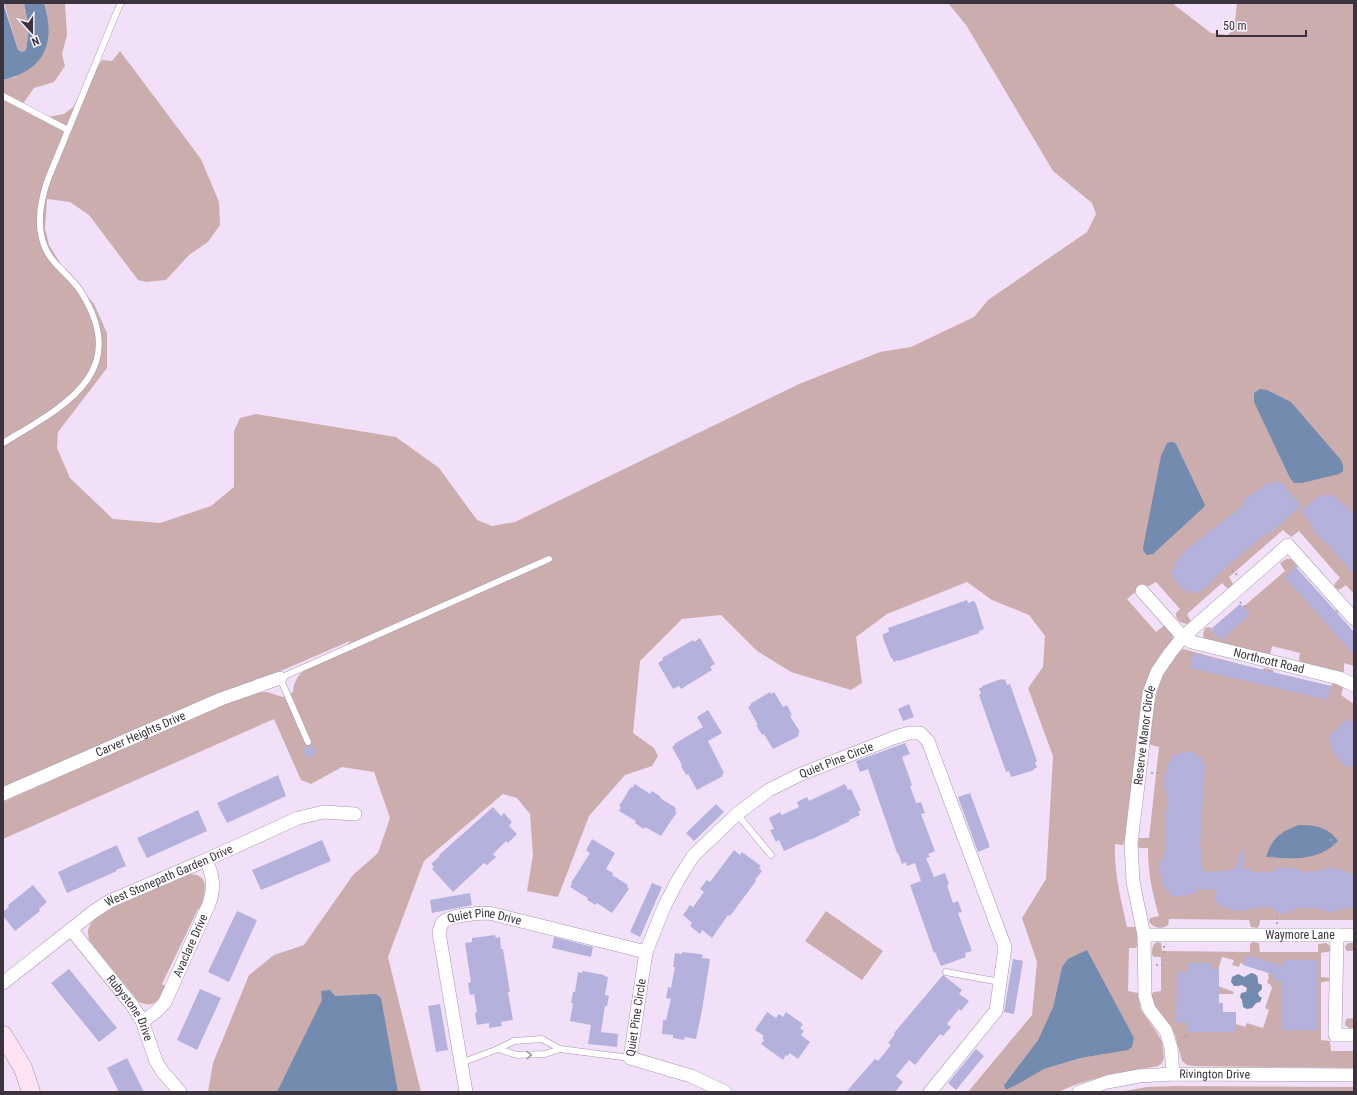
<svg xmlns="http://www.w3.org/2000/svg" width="1357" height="1095" viewBox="0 0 1357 1095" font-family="'Roboto Condensed',sans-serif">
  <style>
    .green { fill: #ccadae; fill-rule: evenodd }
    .water { fill: #728bae }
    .building { fill: #b4b2dd }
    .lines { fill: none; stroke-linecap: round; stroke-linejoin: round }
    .lane-casing { stroke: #a796ad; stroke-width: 7 }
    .street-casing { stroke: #a796ad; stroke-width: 14 }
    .secondary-casing { stroke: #a796ad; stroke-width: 19 }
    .path { stroke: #afa1b5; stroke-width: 2; stroke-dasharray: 2 3; stroke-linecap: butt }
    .lane { stroke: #fff; stroke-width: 6 }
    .street { stroke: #fff; stroke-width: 13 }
    .secondary { stroke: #fee3f2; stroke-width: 18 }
    .oneway { stroke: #9d9a9e }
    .labels { text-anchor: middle; stroke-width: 4; stroke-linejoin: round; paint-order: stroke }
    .street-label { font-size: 12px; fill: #3b343e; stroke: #f9f2fc }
  </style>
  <rect width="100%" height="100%" fill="#f2e0f9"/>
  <path class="green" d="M4 3H24L29 29 26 50 22 52 18 50Z
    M44 3H65L67 35 62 54 65 66 54 82 34 88 22 105 48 117 64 114 73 107 102 60 112 61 120 51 201 159 219 202 220 225 208 242 189 255 166 280 146 282 138 280 89 215 70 202 47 199 45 228 49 245 62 266 94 304 107 333V368L58 432 57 448 70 478 113 519 160 523 211 506 234 487V431L240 418 256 414 396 437 439 468 477 520 492 526 515 522 799 384 880 352 911 347 974 317 988 300 1087 232 1096 214 1092 203 1053 171 966 25 948 3H1172L1211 33 1227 35 1234 30 1237 3H1354V594L1346 585 1339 590 1334 587 1335 583 1340 578 1299 531 1291 537 1283 530 1229 577 1233 584 1230 587 1227 588 1222 583 1187 614 1191 621 1188 624C1182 624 1175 620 1176 613L1180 609 1156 582 1149 586H1143L1127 599 1156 632 1165 625 1172 634 1173 638 1171 642 1157 660 1151 671 1141 700 1125 842 1122 845 1115 844C1114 875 1121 898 1127 927H1135L1137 929 1138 945 1136 948H1129L1128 991 1138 993 1141 1010 1156 1031 1162 1042 1164 1058 1162 1063 1158 1066 1111 1074 1077 1084 1058 1092H968L1032 1015 1037 962 1022 918 1046 879 1053 756 1028 688 1043 667 1045 636 1029 615 992 600 967 582 887 614 856 637 862 683 851 690 791 672 757 651 721 615 682 619 640 661 633 733 654 748 658 756 652 766 625 775 589 816 558 897 527 891 533 855 530 814 517 798 503 794 424 861 388 957 421 1092H208L213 1063 249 975 274 955 304 945 353 875 378 853 390 818 374 772 342 767 311 784 301 780 274 719 3 839V802L250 693 267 692 283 697 293 692C295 665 321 666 339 653 343 650 347 645 350 641L3 791V80L16 77 47 14ZM1062 967 1104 1054 1081 1058 1044 1069 1008 1089 1004 1085 1038 1040 1053 1007Z
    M1286 559H1291L1298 567 1296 568 1333 611 1336 610 1338 612 1337 614 1354 634V666L1344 663V672H1340L1301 663 1299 660 1300 653 1272 646 1270 655 1204 639 1203 634 1205 628 1210 627 1214 632 1285 571 1280 563Z
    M1183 649 1262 670 1264 668 1273 670 1274 673 1331 686 1333 683 1341 685 1343 688 1341 695 1354 704V920H1260L1259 926 1257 928 1251 927 1249 920 1169 919 1168 925C1163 930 1152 928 1149 921L1150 918 1159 916C1152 892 1148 873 1148 848H1139L1138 845 1139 838H1149L1159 747 1151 745 1149 743C1153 715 1154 687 1170 663 1174 658 1177 653 1183 649Z
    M190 874C212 875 204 893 201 908L198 909 162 984 165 986C159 1000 155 1009 139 1002L89 940C88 935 87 930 90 925 100 908 169 883 190 874Z
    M826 911 883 951 862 980 805 941Z
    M1157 942 1161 943 1162 951 1250 952V944L1253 942 1259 943 1260 952H1318V945L1319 944 1326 943 1329 945 1331 951 1321 953V977L1331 978 1330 981 1321 982V1040L1330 1041 1331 1051H1354V1068L1193 1066 1187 1065 1182 1061 1175 1035 1170 1025 1155 1006 1151 994 1154 992 1161 991V957H1154L1152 955C1152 949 1152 945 1157 942ZM1222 957 1234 960 1232 965 1239 967 1240 963 1269 972 1268 976 1269 977 1267 983 1270 984 1272 988 1265 1008 1269 1010 1263 1028 1247 1023 1245 1027 1236 1024V1012H1223L1216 1003V994H1233L1234 992 1218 986V970Z
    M1349 943H1354V1028H1349L1345 1025 1346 1019 1353 1018 1354 951H1347L1345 948 1346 945Z
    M1175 1086 1354 1087V1092H1119L1147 1087Z"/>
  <path class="water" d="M3 3 18 50 22 52 26 50 29 29 24 3H44C56 43 45 70 3 80Z
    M1260 389 1267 390 1291 402 1341 460 1343 465V471L1339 474 1302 483H1294L1290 478 1254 402V393Z
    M1170 442H1173L1176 444 1205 505 1203 508 1153 554 1147 555 1144 552 1143 548 1161 456 1167 443Z
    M1299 825C1315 825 1328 827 1338 841 1334 845 1329 849 1325 851 1307 861 1285 858 1266 857 1272 838 1280 832 1299 825Z
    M1087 950 1134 1038 1132 1047 1128 1050 1081 1058 1044 1069 1018 1084 1008 1089H1005L1004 1085 1038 1040 1053 1007 1062 967 1068 959Z
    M1251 973C1258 974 1258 977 1258 983L1262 985V989L1258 993 1259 996 1262 998 1260 1002 1256 1003 1252 1008 1247 1009 1243 1007 1242 1000 1240 997 1241 993 1246 992 1247 988 1242 985 1238 986H1234L1231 982 1232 977 1238 974 1244 977Z
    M330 990 335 996 376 994 381 998 398 1092H277L322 1000 321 991Z"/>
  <path class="building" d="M1275 480 1278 484 1281 482 1301 506 1268 535 1267 533 1265 534 1223 570 1213 580 1214 581 1207 587 1206 586 1198 593V592L1196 593 1194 591 1190 594 1186 589 1184 591 1173 578 1175 576 1170 571 1175 567 1174 563 1181 557 1180 556 1196 542 1244 505 1242 502 1258 489 1259 490 1265 484 1268 483 1269 485Z
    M1328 493 1331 497 1335 496 1343 506 1345 504 1354 515V574L1327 543 1326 544 1312 528 1313 526 1301 511 1320 495 1322 497Z
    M1296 567 1354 632V655L1285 577Z
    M967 600 968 603 974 601 976 604 984 629 979 631V633L899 661V660L894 662 892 658H891L883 638V634L889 632 888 628Z
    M1240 604 1250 614 1221 640 1211 629Z
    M700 638 715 664 710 667 712 670 681 689 679 686 673 689 658 663 663 660 662 658 693 640 694 642Z
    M1193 653 1331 686 1328 700 1190 668Z
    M1001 679 1002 680 1005 679 1007 685 1010 684 1037 761 1035 762 1037 768 1033 769 1034 770 1015 776 1011 777 1009 771 1006 772 979 695 981 694 979 688 983 687 982 686Z
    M770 692 771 694 774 692 783 707 787 705 792 715 790 716 800 732 798 733 799 736 773 749 764 734 762 735 756 725H758L748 707 751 705 750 704Z
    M909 704 914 717 903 721 898 709Z
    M708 710 722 733 708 741 724 773 722 774 723 776 697 790 688 774 686 775 681 766 682 765 672 747 675 745 674 744 703 727 697 717Z
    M1349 718 1354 724V763L1349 768 1347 766 1346 767 1332 751 1333 750 1332 749 1333 747 1329 743V742L1331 740 1328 737Z
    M905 743 910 754 902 757 912 785 910 786 916 803 921 802 925 813 921 814 935 851 928 854 930 857 926 858 934 877 945 873 949 884 947 885 953 903 958 901 962 912 958 913 972 951 965 953 966 957 941 966 935 952 934 953 910 885 921 881 915 863 907 866 906 862 902 864 898 853H897L868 769 860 772 856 761Z
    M313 745 316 754 307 758 303 749Z
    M1179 752H1195V756H1201V763L1205 764 1200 847H1201V855H1202L1201 866 1203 867V872L1229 871V869H1235L1241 850H1243V869H1251V872H1273L1274 868H1279V867L1298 869 1300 872 1322 871V869H1326V868H1337V869L1343 870V872H1351L1353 876 1354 877 1353 908H1342V910H1335V912H1325V910H1320V908H1299L1296 910 1289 911V913L1278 914V911H1274L1273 907 1250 908V910L1233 911V910H1228L1229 907 1220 908 1219 903H1216V890L1196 889V894H1188V896H1172V893L1165 892V886L1161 885 1162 875H1160V861H1163V853L1165 854 1166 811H1167L1168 793H1166V787H1164L1165 772H1167L1168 762 1172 761V755H1179Z
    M278 775 286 796 227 823 217 803Z
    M635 784 650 794 652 791 661 797 660 798 676 808 675 811 677 812 661 836 645 827 644 829 635 823 636 821 619 811 621 807 619 806 631 787 632 788Z
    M845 784 848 790 851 789 861 810 858 812 860 815 849 820 850 821 810 840V839L784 851 779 840 776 842 770 830 774 829 769 818 780 812 782 815 799 807 797 802 807 797 809 801Z
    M970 793 990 847 978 852 958 797Z
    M716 804 724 812 694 841 686 833Z
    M493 807 501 816 504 813 512 822 509 826 517 834 508 843 506 841 493 854 496 857 487 865 484 863 453 892 432 869 434 867 431 864 440 856 439 855Z
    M198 810 207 831 147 858 137 838Z
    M592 839 615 853 606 869 613 873 612 875 628 885 627 887 629 889 612 913 597 903 596 905 587 900 588 898 570 887 572 884 571 883 590 853 586 850Z
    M322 840 331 861 261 890 252 870Z
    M117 845 126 866 116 870 117 871 67 893 58 872Z
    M734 850 740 855 742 852 761 866 759 868 762 871 755 880 756 881 730 916 728 915 712 938 702 930 700 934 690 926 692 923 683 915 690 905 693 907 704 892 700 889 707 880 710 882Z
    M652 883 662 887 640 937 630 932Z
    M33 885 47 902 39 909 40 911 15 931 3 916V912L9 907 8 905Z
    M470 893 472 905 432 913 430 900Z
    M237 911 257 920 229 982 208 972Z
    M495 935 496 938 500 937 501 949H503L510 992H508L513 1020 501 1022 502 1026 489 1028V1023L477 1025 475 1013 477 1012 474 994 470 995 468 983 471 982 465 943 472 942V938Z
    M554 937 593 947 591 957 552 948Z
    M682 952 699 954 703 955 702 958 710 959 702 1010 696 1039 685 1037 684 1040 673 1038V1035L662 1034 663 1020H666L671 999 666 998 668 987 671 988 675 967H673L675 953 682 954Z
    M1247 955 1283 966V960H1317V1030H1282V981H1274V975L1243 965Z
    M1013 959 1023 961 1014 1014 1004 1012Z
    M1187 963H1212V969H1219V1003H1223V1012H1236V1032H1188V1023L1176 1022 1177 971 1187 972Z
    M69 969 117 1028 99 1042 51 983Z
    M582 971 604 975V976L608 977 605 995 609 996 607 1006H605L601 1032 618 1034 617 1047 588 1044 591 1025 570 1021 573 1003H571L573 992H575L578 972 582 973Z
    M943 975 962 990 959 994 969 1001 961 1011 959 1009 947 1024 951 1027 943 1036 940 1034 915 1065 909 1060 896 1076 903 1082 895 1092H846L875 1059 878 1061 891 1045 888 1043 895 1034 894 1033Z
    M200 989 221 998 197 1050 177 1040Z
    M440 1004 448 1050 436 1052 428 1006Z
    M767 1012 776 1018 779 1014 783 1017 786 1012 803 1024 800 1028 804 1031 801 1035 810 1042 798 1059 790 1053 787 1056 786 1055 783 1060 761 1044 764 1040 762 1038 764 1036 755 1030Z
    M976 1049 984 1056 956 1090 948 1083Z
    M127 1058 144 1092H119L107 1068Z"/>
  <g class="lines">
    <g class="lane-casing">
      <path id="lane" d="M3 96 68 130
        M3 443C64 406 132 373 81 292 71 275 51 265 44 245 36 224 41 199 48 179L118 9 121 3
        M308 742 280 678 549 559
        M737 814 771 855
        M946 972 1000 982
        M498 1049 517 1055 545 1054 560 1049
        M461 1063 498 1049 514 1041 542 1039 560 1049 630 1058"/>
    </g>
    <g class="street-casing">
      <g id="street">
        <path id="s1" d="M1142 591 1183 637 1192 642 1339 678 1354 685"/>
        <path id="s2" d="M3 794 221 699 280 678"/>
        <path id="s3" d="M71 929 132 1005 142 1021 156 1061 162 1071 180 1092"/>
        <path id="s4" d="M1144 935H1337L1335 1035H1354"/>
        <path d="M1337 935H1354"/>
        <path id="s5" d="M3 983 93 912 110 901 206 860 298 818 324 812 355 814"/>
        <path id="s6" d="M142 1021C152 1016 158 1011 165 1002L209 904C215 888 213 875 206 860"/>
        <path id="s7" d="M1173 1074 1171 1048 1166 1031 1149 1009 1145 996 1144 935 1133 882 1131 843 1149 693 1157 672 1170 653 1183 637 1288 545 1354 619"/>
        <path id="s8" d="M466 1092 439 933C440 930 440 926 442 923 449 915 479 913 489 913L646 952"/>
        <path id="s9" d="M725 1092 691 1076 630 1058 646 952 664 907 678 880 693 856 737 814 769 790 799 775 893 738 909 733H920L928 741 1005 947 996 1011 930 1092"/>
        <path id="s10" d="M1079 1092 1107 1082 1139 1076 1173 1074 1354 1075"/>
      </g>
    </g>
    <g class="secondary-casing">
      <path id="secondary" d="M3 1035 23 1068 31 1092"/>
    </g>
    <path class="path" d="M1232 570 1237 575
      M1240 602 1246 608
      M1151 773H1158
      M1330 839 1334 844
      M1272 858 1273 853
      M1277 917V924
      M1164 946V953
      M1156 965H1163
      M1181 1038 1185 1037 1189 1032"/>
    <use href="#lane" class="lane"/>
    <use href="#street" class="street"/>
    <use href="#secondary" class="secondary"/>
  </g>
  <defs><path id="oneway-chevron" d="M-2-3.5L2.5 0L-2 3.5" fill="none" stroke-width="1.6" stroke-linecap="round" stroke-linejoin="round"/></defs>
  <use class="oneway" href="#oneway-chevron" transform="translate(529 1055) rotate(-2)"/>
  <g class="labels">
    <g class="street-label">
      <text dy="4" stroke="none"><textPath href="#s1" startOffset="151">Northcott Road</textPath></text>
      <text dy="4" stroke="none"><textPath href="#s2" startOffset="150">Carver Heights Drive</textPath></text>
      <text dy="4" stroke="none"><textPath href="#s7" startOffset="348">Reserve Manor Circle</textPath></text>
      <text dy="4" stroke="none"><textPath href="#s9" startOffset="490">Quiet Pine Circle</textPath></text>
      <text dy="4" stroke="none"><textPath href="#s5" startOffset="199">West Stonepath Garden Drive</textPath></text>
      <text dy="4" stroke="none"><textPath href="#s8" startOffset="216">Quiet Pine Drive</textPath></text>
      <text dy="4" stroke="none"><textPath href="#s4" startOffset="156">Waymore Lane</textPath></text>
      <text dy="4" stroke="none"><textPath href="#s6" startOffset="92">Avaclare Drive</textPath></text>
      <text dy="4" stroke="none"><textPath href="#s3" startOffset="99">Rubystone Drive</textPath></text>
      <text dy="4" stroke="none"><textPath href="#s9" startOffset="142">Quiet Pine Circle</textPath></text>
      <text dy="4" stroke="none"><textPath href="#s10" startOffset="138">Rivington Drive</textPath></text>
    </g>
  </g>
  <rect width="1357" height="1095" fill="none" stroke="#3b343e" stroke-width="8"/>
  <g transform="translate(32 32) rotate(159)" stroke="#f9f2fc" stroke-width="3" paint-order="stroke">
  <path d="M0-3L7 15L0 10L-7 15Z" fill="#3b343e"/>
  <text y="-6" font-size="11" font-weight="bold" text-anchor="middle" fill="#3b343e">N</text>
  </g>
  <path d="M1217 30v6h89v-6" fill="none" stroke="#3b343e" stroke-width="2"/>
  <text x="1223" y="30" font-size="12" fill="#3b343e" stroke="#f9f2fc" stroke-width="3" paint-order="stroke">50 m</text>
</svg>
